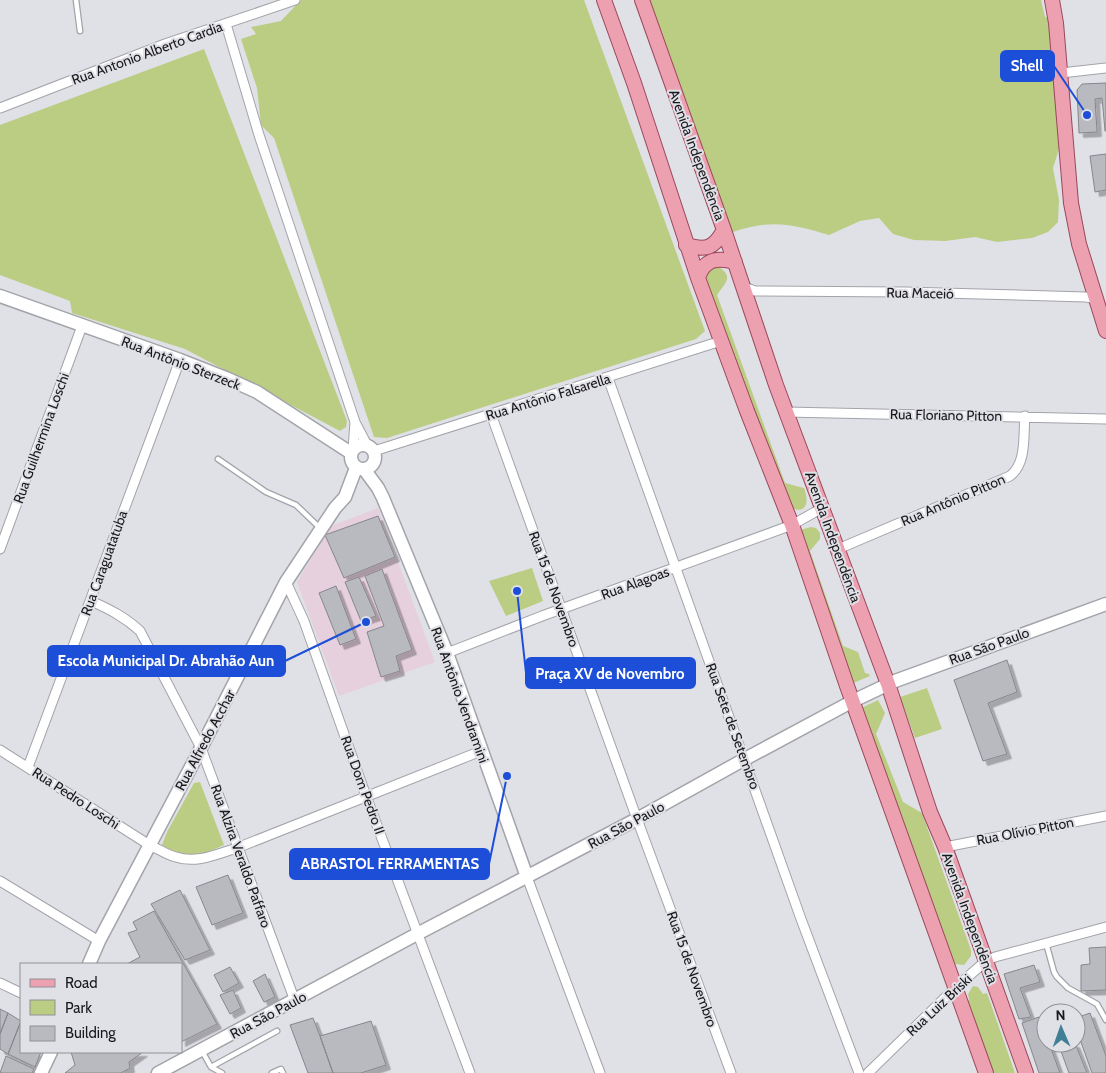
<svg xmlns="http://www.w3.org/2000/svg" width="1106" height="1073" viewBox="0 0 1106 1073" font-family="Cabin,sans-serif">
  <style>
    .education { fill: #e6d0dd }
    .green { fill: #bacd83 }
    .building { fill: #b9bac0; stroke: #86868d; filter: url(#shadow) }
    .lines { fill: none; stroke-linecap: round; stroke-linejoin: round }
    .lane-casing { stroke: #a3a4aa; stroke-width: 7 }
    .street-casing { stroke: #a3a4aa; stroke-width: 11 }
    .secondary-casing { stroke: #a3a4aa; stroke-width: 15 }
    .primary-casing { stroke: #9b495a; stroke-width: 16 }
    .lane { stroke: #fff; stroke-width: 4.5 }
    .street { stroke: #fff; stroke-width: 9 }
    .secondary { stroke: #fff; stroke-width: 12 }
    .primary { stroke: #eda1b0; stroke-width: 14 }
    .labels { text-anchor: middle; stroke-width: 4; stroke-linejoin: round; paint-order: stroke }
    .street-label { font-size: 14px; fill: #19191c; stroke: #e0e0e7 }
    .leader { fill: none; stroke: #1d4ed8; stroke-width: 2 }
    .callout-dot { fill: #1d4ed8; stroke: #e0e0e7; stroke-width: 2 }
    .callout { fill: #1d4ed8; stroke: #1d4ed8; stroke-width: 2 }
    .callout-label { font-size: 15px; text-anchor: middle; font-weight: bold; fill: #fff }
  </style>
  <defs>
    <filter id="shadow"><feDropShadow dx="4.5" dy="4.5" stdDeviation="0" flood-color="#0004"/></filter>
  </defs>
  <rect width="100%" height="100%" fill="#e0e0e7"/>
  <path class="education" d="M378 508 435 662 339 696 297 582 331 526Z"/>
  <path class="green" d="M301 0H584L705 331 696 339 387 438 374 437 274 138 261 125 257 88 241 39 256 34 251 27 281 21Z
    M649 0H1041L1045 17 1051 19 1061 129 1059 149 1053 168 1059 200 1058 222 1048 232 1032 238 997 242 975 237 945 241 914 240 893 234 879 218 860 221 829 235C792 224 771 219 733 232L726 226 691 114Z
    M204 49 347 421 346 427 340 431 185 349 72 313 70 301 0 275V125Z
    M717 266C735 276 725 283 717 295L785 483 804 488C809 501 808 516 789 507L704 275 706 271Z
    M811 527 816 528 820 533V539L810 551 843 646 858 652 865 673 869 674 870 676 851 684 800 530Z
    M532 568 543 601 506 616 489 581Z
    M927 688 942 729 915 738 900 697Z
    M878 700 885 713 876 734 903 802 922 813 971 950V956L964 965 955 964 952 962 859 709Z
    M200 782 224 845C200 856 185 860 162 845L167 832 194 783Z
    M973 986 978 987 983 994 987 993 1015 1073H990L965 1002 969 1000 968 994Z"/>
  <path class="building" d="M1106 83V131H1105L1102 98 1095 99 1097 132 1079 133 1077 90 1082 84Z
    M1106 154V190L1095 192 1090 156Z
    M378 516 395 557 344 578 325 535Z
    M382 569 412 650 396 656 400 671 381 677 367 632 384 626 365 576Z
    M359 577 376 616 361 621 345 582Z
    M336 586 356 639 340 645 319 593Z
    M1007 660 1017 692 988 703 1007 754 983 761 954 680Z
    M228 875 243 913 212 925 196 887Z
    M180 890 210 950 185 960 151 904Z
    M154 911 217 1024 181 1042V964H127L140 957 128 933 137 930 133 922Z
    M1106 947V990L1081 991V965L1090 964 1089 948Z
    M1034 965 1040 982 1020 988 1031 1017 1019 1019 1004 974Z
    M230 967 239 983 223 992 214 975Z
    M265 974 275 997 264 1002 253 981Z
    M233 990 241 1008 230 1014 220 995Z
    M0 1009 8 1013 0 1034Z
    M8 1013 21 1021 8 1054 0 1049V1034Z
    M1090 1013 1106 1056V1073H1092L1076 1028V1018Z
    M1039 1017 1046 1036V1043H1049L1060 1073H1039L1022 1023Z
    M313 1018 320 1036 333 1073H308L290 1025Z
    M21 1021V1052H41L35 1067 8 1054Z
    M371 1021 386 1065 361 1073H333L320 1036Z
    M1058 1043H1075L1087 1073H1069Z
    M71 1052H143L129 1062 130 1068 121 1073H65L75 1065Z
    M6 1056 34 1069 32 1073H0Z"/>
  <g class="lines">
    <g class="lane-casing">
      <path id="lane" d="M76 0 80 31
        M218 459 266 492 296 505 320 528
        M1046 943 1054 972 1057 977 1068 988 1097 1004 1106 1020
        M202 1051 211 1067 222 1073
        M211 1067 277 1031
        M272 1073 281 1069 283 1073"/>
    </g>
    <g class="street-casing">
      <path id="street" d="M226 24 259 135 355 422 367 445
        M1061 73 1106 68
        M0 108 165 44 295 0
        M744 287 755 291 905 292 1086 297 1097 299
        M608 378 801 919 859 1073
        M786 412 1106 419
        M491 414 637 819 731 1073
        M353 449 355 422
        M374 451 721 341
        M0 549 82 326
        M838 549 1010 476C1027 463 1023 436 1025 416
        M286 582 304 621 366 796 470 1073
        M91 601C109 609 125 617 140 631L201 748 295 1001
        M447 653 542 616 792 525 822 508
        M0 750 151 846C159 849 167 855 176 857 196 864 217 854 237 848L481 751
        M28 767 180 360
        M945 847 1106 816
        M527 877 600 1073
        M0 881 99 941
        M0 983 21 993
        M868 1073 956 987 986 961 995 957 1106 927"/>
    </g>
    <g class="secondary-casing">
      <path id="secondary" d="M0 296 180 360 226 378 257 392 351 453
        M351 457a12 12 0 1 1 24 0a12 12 0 1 1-24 0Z
        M364 469 378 488 383 498 447 653 527 877
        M89 964 99 941 201 748 286 582 335 508 345 497 356 468
        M41 1073 51 1052
        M158 1073 419 933 637 819 745 759 853 701 895 681 1106 604"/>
    </g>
    <g class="primary-casing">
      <path id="primary" d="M604 0 634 83 698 278 747 411 792 525 847 686 986 1073
        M642 0 724 230 776 385 888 684 930 812 945 847 1026 1073
        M1052 0 1056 23 1071 203 1079 244 1106 331
        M686 245C707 251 714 248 724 230
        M698 278C704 259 717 257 735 262"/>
    </g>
    <use href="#lane" class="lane"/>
    <use href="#street" class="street"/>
    <use href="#secondary" class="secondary"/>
    <use href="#primary" class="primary"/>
  </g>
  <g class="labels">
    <g class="street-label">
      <text transform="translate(147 53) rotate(-20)" y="5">Rua Antonio Alberto Cardia</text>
      <text transform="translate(697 155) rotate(70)" y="5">Avenida Independência</text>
      <text transform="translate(920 293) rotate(1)" y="5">Rua Maceió</text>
      <text transform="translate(181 363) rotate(21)" y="5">Rua Antônio Sterzeck</text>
      <text transform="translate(548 397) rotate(-17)" y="5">Rua Antônio Falsarella</text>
      <text transform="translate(946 415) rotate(1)" y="5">Rua Floriano Pitton</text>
      <text transform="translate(41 438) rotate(-70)" y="5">Rua Guilhermina Loschi</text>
      <text transform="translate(953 500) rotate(-23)" y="5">Rua Antônio Pitton</text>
      <text transform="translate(833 537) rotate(70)" y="5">Avenida Independência</text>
      <text transform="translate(104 563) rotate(-70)" y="5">Rua Caraguatatuba</text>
      <text transform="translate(635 583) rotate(-20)" y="5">Rua Alagoas</text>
      <text transform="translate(554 589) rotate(70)" y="5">Rua 15 de Novembro</text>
      <text transform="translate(989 646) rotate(-20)" y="5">Rua São Paulo</text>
      <text transform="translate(460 695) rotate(70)" y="5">Rua Antônio Vendramini</text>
      <text transform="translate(733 726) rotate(70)" y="5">Rua Sete de Setembro</text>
      <text transform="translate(205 740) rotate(-62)" y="5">Rua Alfredo Acchar</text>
      <text transform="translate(363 785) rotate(70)" y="5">Rua Dom Pedro II</text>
      <text transform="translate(76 798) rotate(33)" y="5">Rua Pedro Loschi</text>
      <text transform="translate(626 825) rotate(-28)" y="5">Rua São Paulo</text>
      <text transform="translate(1025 831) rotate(-11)" y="5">Rua Olívio Pitton</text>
      <text transform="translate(241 856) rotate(70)" y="5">Rua Alzira Veraldo Paffaro</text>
      <text transform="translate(970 918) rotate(70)" y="5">Avenida Independência</text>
      <text transform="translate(692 969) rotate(70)" y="5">Rua 15 de Novembro</text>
      <text transform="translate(939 1005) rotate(-43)" y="5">Rua Luiz Briski</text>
      <text transform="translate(268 1015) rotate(-28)" y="5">Rua São Paulo</text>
    </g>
  </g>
  <path class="leader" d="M1087 115L1054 66M366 622L285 661M517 591L526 673M507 776L489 864"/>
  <g class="callout-dot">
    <circle cx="1087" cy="115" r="5"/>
    <circle cx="366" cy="622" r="5"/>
    <circle cx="517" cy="591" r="5"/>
    <circle cx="507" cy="776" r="5"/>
  </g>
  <g class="callout">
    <rect x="1001" y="51" width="53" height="30" rx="5"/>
    <rect x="48" y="646" width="237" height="30" rx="5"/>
    <rect x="526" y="658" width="169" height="30" rx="5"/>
    <rect x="290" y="849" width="199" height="30" rx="5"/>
  </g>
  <g class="callout-label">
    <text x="1027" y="71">Shell</text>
    <text x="166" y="666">Escola Municipal Dr. Abrahão Aun</text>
    <text x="610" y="679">Praça XV de Novembro</text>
    <text x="390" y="869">ABRASTOL FERRAMENTAS</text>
  </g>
  <rect x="20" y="963" width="162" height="90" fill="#e0e0e7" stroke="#909096"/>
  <rect x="30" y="979" width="25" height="8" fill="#eda1b0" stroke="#909096"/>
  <text x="65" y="988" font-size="15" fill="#19191c">Road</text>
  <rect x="30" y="1000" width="25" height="15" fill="#bacd83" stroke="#909096"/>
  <text x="65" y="1013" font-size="15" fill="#19191c">Park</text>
  <rect x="30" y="1026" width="25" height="15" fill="#b9bac0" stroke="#909096"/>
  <text x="65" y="1038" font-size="15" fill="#19191c">Building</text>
  <g transform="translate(1061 1028) rotate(358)"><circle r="24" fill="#e0e0e7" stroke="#909096"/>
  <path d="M0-4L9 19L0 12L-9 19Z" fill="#417f95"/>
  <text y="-8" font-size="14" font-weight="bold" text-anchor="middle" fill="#19191c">N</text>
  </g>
</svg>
